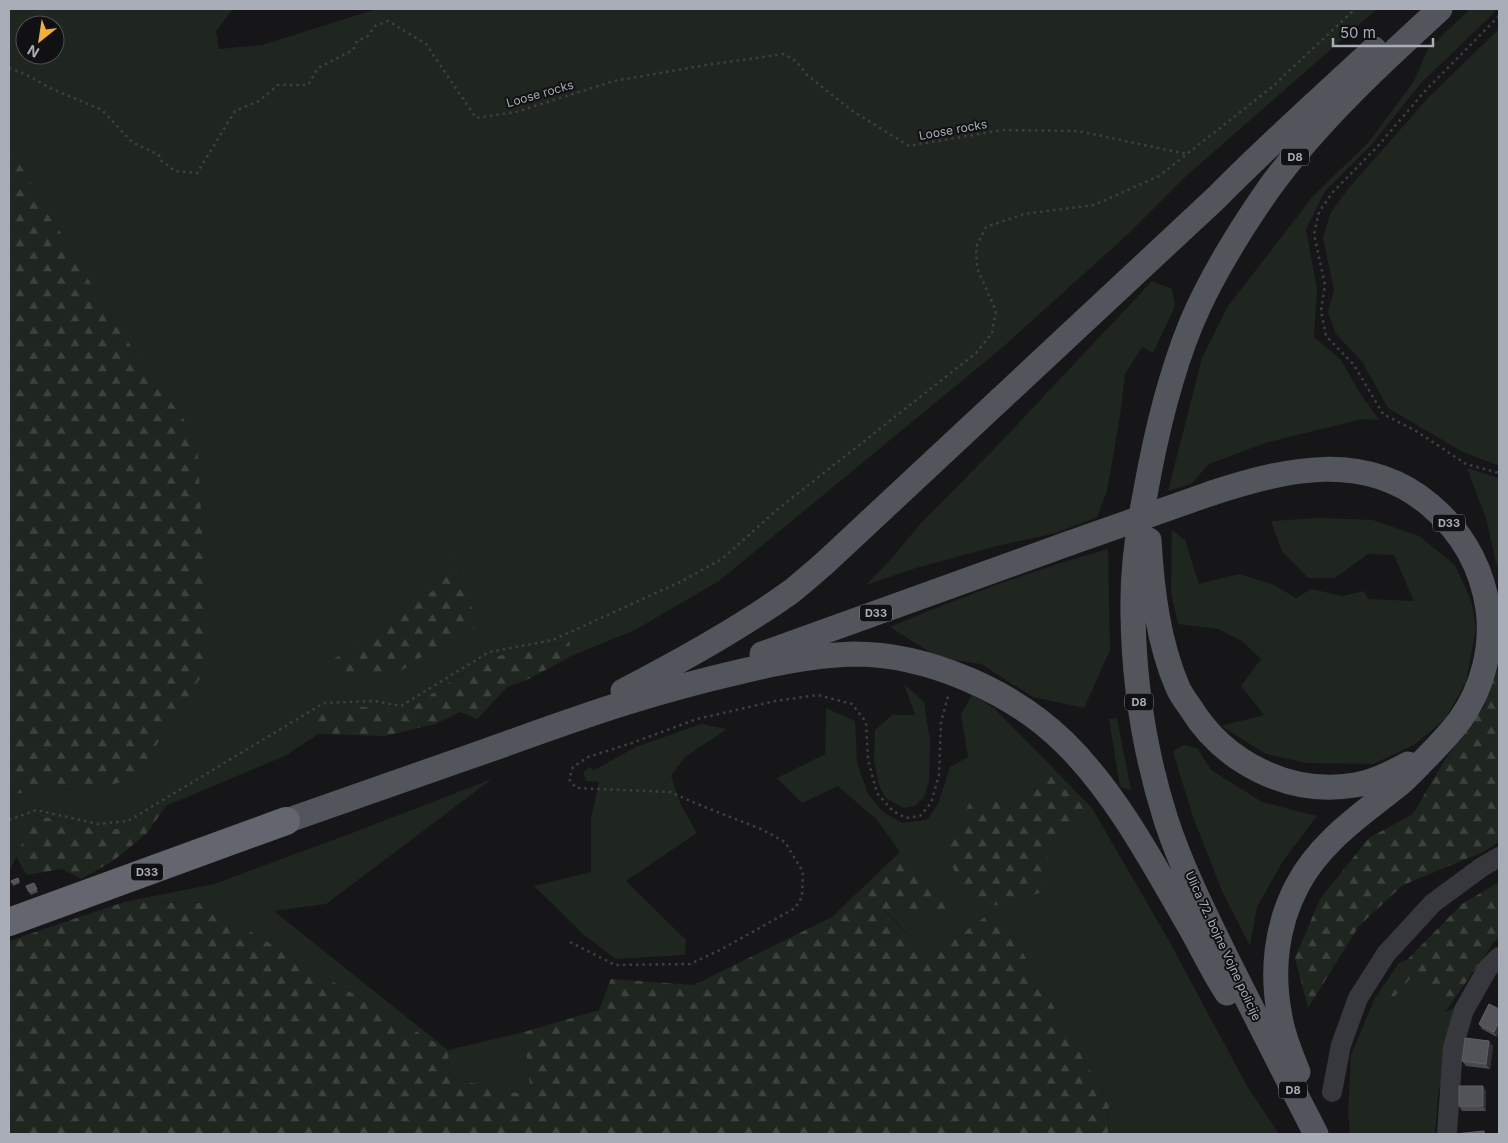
<svg xmlns="http://www.w3.org/2000/svg" width="1508" height="1143" viewBox="0 0 1508 1143" font-family="Inter,sans-serif">
  <style>
    .grass { fill: #1e261f; fill-rule: evenodd }
    .forest { fill: url(#forest-firs) }
    .lines { fill: none; stroke-linecap: round; stroke-linejoin: round }
    .path { stroke: #3d3f44; stroke-width: 2.5; stroke-dasharray: 2.5 4; stroke-linecap: butt }
    .minor { stroke: #37383d; stroke-width: 20 }
    .major { stroke: #53555c; stroke-width: 25 }
    .highway { stroke: #63666e; stroke-width: 28 }
    .major-bridge { stroke: #53555c; stroke-width: 25 }
    .wall { fill: #47494d }
    .shaded-wall { fill: #2f3033 }
    .building { fill: #525359; stroke: #5f6168 }
    .labels { text-anchor: middle; stroke-width: 4; stroke-linejoin: round; paint-order: stroke }
    .shield { fill: #111113; stroke: #7b7e86; stroke-width: 1 }
    .shield-label { font-size: 11px; font-weight: bold; fill: #a8adb8 }
    .street-label { font-size: 12px; fill: #a8adb8; stroke: #111113 }
  </style>
  <defs>
    <pattern id="forest-firs" width="22" height="20" patternUnits="userSpaceOnUse" patternTransform="scale(1.25)"><rect width="22" height="20" fill="#1e261f"/><path d="M5 1l3.5 6h-7zM16 11l3.5 6h-7z" fill="#3c433d"/></pattern>
  </defs>
  <rect width="100%" height="100%" fill="#161618"/>
  <path class="grass" d="M9 9H233L216 31 219 49 262 45 377 9H1377L1184 178 1127 235 1003 347 719 581 635 630 569 657V642L524 650 484 659 408 710 318 715V734L287 755 166 806 128 829H97L36 815 9 872V795L45 789 100 790 115 324 16 159 9 156ZM25 25H55V55H25Z
    M1470 9H1498L1422 82 1371 145 1325 191 1306 229 1317 288 1314 337 1341 360 1358 390 1379 420 1362 419 1265 443 1209 464 1191 484 1168 491 1202 358 1228 306 1314 195 1369 142 1414 81 1428 49Z
    M1499 29V466L1461 451 1388 408 1363 363 1336 334 1328 312 1334 290 1323 238 1330 214 1347 190 1428 98Z
    M1152 281 1172 289 1175 306 1153 353 1142 347 1125 374 1120 416 1107 491 1097 517 1056 533 997 546 916 568 866 585 892 558 921 523 998 445Z
    M1467 468 1499 478V566L1497 567 1486 518Z
    M1319 518 1373 520 1419 536 1455 565 1472 603 1476 629 1466 682 1445 719 1414 745 1373 764 1306 763 1266 754 1221 726 1264 715 1241 686 1261 659 1242 641 1218 629 1178 624 1171 592 1172 530 1185 540 1199 584 1239 574 1274 585 1296 598 1311 589 1343 596 1364 591 1368 599 1414 601 1394 555 1368 554 1335 578H1308L1282 551 1271 521Z
    M1108 549 1110 650 1084 708 1033 697 981 664 939 658 890 627C961 597 1033 570 1108 549Z
    M904 684 924 702 930 741 929 781 924 797 915 806 904 808 896 804 886 798 879 786 874 760 875 730 892 715H915Z
    M972 695 994 708 1048 763 1011 804 1048 853 1092 808 1168 939 1247 1086 1279 1134H1108L1109 1103 997 908 930 957 884 909H963L900 852 877 820 838 786 802 803 777 778 825 754 826 708 855 721 857 763 868 794 883 812 902 823 927 820 938 804 950 767 968 757 961 714Z
    M1117 718 1131 790 1120 787 1109 719Z
    M701 724 727 729 685 757 671 776 681 805 697 833 626 881 686 940 685 955 616 959 584 935 534 886 591 872V819L599 782 587 781 583 773 589 767 594 770 636 747Z
    M1183 745 1197 748 1211 770 1262 802 1317 816 1283 861 1257 907 1250 946 1222 891 1193 817 1173 752Z
    M492 779 326 904 274 911 448 1050 524 1032 531 1096 450 1078 448 1050 335 983 204 903 124 902 214 884 352 833Z
    M1408 959 1388 1003 1416 972 1445 1012 1454 1008 1438 1097 1435 1134H1350L1348 1113 1351 1055 1375 998 1399 963Z"/>
  <path class="forest" d="M9 156 16 158 115 324 197 438 209 665 136 776 100 790 45 789 9 795Z
    M451 557 479 625 436 647 395 675 341 674 334 659 382 627 438 587Z
    M570 642 569 657 531 678 507 687 477 719 460 712 435 724 385 736 318 734V715L351 706 408 710 484 659 524 650Z
    M1499 666V842L1483 852 1403 885 1359 926 1308 1008 1295 958 1320 899 1369 838 1413 814 1444 761 1483 708Z
    M1048 763 1092 808 1048 853 1047 891 978 910 944 853 973 796 1011 804Z
    M166 806 147 833 113 861 81 879 62 869 27 875 16 856 36 815 97 829H128Z
    M900 852 964 910H884L930 957 997 908 1109 1103 1108 1134H9V941L124 902 204 903 335 983 448 1050 450 1078 531 1096 524 1032 599 1010 611 979 694 985 832 917Z
    M1499 882V938L1495 941 1445 1012 1416 972 1387 1005 1408 959 1462 904Z"/>
  <g class="lines">
    <path class="path" d="M1499 16 1425 91 1377 147 1332 193 1319 212 1314 234 1325 285 1321 311 1326 336 1354 365 1383 414 1416 431 1466 464 1499 473
      M9 68 27 75 52 89 102 110 132 142 159 155V159L175 171 197 173 235 111 259 101 278 85H308L318 68 353 50 357 41 368 36 375 26 388 21 426 44 476 118 516 112 614 81 706 65 784 54 797 62 807 75 851 110 909 146 1002 130 1078 131 1187 154
      M9 820 36 810 98 824 128 821 324 703 374 701 401 706 489 652 553 640 682 581 722 559 778 509 976 353 992 333 996 311 977 268 976 247 986 227 1024 214 1094 205 1159 176 1272 87 1355 9
      M570 942 615 965 690 964 722 949 795 908 802 897 803 872 785 842 761 829 702 806 670 792 576 788 569 779 573 767 588 757 632 743 697 719 775 701 818 695 852 704 866 722 868 760 877 793 893 811 906 818 920 816 931 803 939 775 941 722 949 693"/>
    <path class="minor" d="M1332 1092 1341 1045 1358 998 1386 954 1433 903 1482 867 1499 857
      M1447 1134 1453 1047 1464 1010 1488 968 1499 957"/>
    <path class="major" d="M1212 493C1286 469 1365 450 1430 505 1462 532 1482 568 1488 609 1493 647 1483 688 1460 720 1450 733 1439 745 1427 757 1419 765 1411 774 1402 782 1364 813 1320 841 1297 886 1276 926 1271 972 1280 1017 1283 1036 1291 1055 1298 1072
      M1149 540C1152 590 1158 642 1178 688 1181 695 1186 701 1190 707 1224 763 1290 796 1355 785 1374 782 1391 773 1408 764
      M762 654 1070 543
      M623 691C681 661 739 629 792 591 804 581 816 571 827 561L1216 198C1267 146 1321 98 1374 49
      M286 821C352 798 418 775 483 752 531 735 579 717 628 702 666 690 704 680 743 671 780 662 816 655 854 654 927 654 1012 691 1064 742 1117 794 1154 865 1191 929 1203 950 1213 972 1227 993
      M1316 1134C1288 1080 1260 1025 1233 971 1209 922 1183 872 1166 820 1145 754 1134 684 1133 615 1132 575 1137 534 1145 495 1155 438 1169 378 1191 324 1211 276 1240 230 1270 187 1318 121 1380 64 1440 9"/>
    <path class="highway" d="M9 922 286 821"/>
    <path class="major-bridge" d="M1070 543 1212 493"/>
  </g>
  <path class="wall" d="M18 878 20 883 13 886 12 883Z
    M35 885 38 892 31 895 29 892Z
    M1489 1004 1497 1037 1482 1029 1479 1024Z
    M1493 1046 1490 1069 1466 1066 1462 1061Z
    M1486 1091V1111H1462L1459 1106Z"/>
  <path class="shaded-wall" d="M1499 1021V1032L1497 1037 1494 1032Z
    M1489 1041 1493 1046 1490 1069 1486 1064Z
    M1483 1086 1486 1091V1111L1483 1106Z"/>
  <path class="building" d="M18 878 19 881 12 883 11 881Z
    M34 883 37 889 29 892 26 886Z
    M1489 1004 1499 1009V1021L1494 1032 1479 1024Z
    M1465 1038 1489 1041 1486 1064 1462 1061Z
    M1459 1086H1483V1106H1459Z
    M1484 1131V1134H1455Z"/>
  <g class="labels">
    <g class="shield">
      <rect x="1281" y="148.5" width="28" height="17" rx="4"/>
      <rect x="1433" y="514.5" width="32" height="17" rx="4"/>
      <rect x="860" y="604.5" width="32" height="17" rx="4"/>
      <rect x="1125" y="693.5" width="28" height="17" rx="4"/>
      <rect x="131" y="863.5" width="32" height="17" rx="4"/>
      <rect x="1279" y="1081.5" width="28" height="17" rx="4"/>
    </g>
    <g class="shield-label">
      <text x="1295" y="161">D8</text>
      <text x="1449" y="527">D33</text>
      <text x="876" y="617">D33</text>
      <text x="1139" y="706">D8</text>
      <text x="147" y="876">D33</text>
      <text x="1293" y="1094">D8</text>
    </g>
    <g class="street-label">
      <text transform="translate(540 94) rotate(-16)" y="4">Loose rocks</text>
      <text transform="translate(953 130) rotate(-10)" y="4">Loose rocks</text>
      <text transform="translate(1223 946) rotate(65)" y="4">Ulica 72. bojne Vojne policije</text>
    </g>
  </g>
  <rect width="1508" height="1143" fill="none" stroke="#a8adb8" stroke-width="20"/>
  <g transform="translate(40 40) rotate(210)"><circle r="24" fill="#111113" stroke="#4d4f55"/>
  <path d="M0-4L9 19L0 12L-9 19Z" fill="#f2b134"/>
  <text y="-8" font-size="14" font-weight="bold" text-anchor="middle" fill="#a8adb8">N</text>
  </g>
  <path d="M1333 38v8h100v-8" fill="none" stroke="#a8adb8" stroke-width="2.5"/>
  <text x="1340" y="38" font-size="15" fill="#a8adb8" stroke="#111113" stroke-width="4" paint-order="stroke">50 m</text>
</svg>
